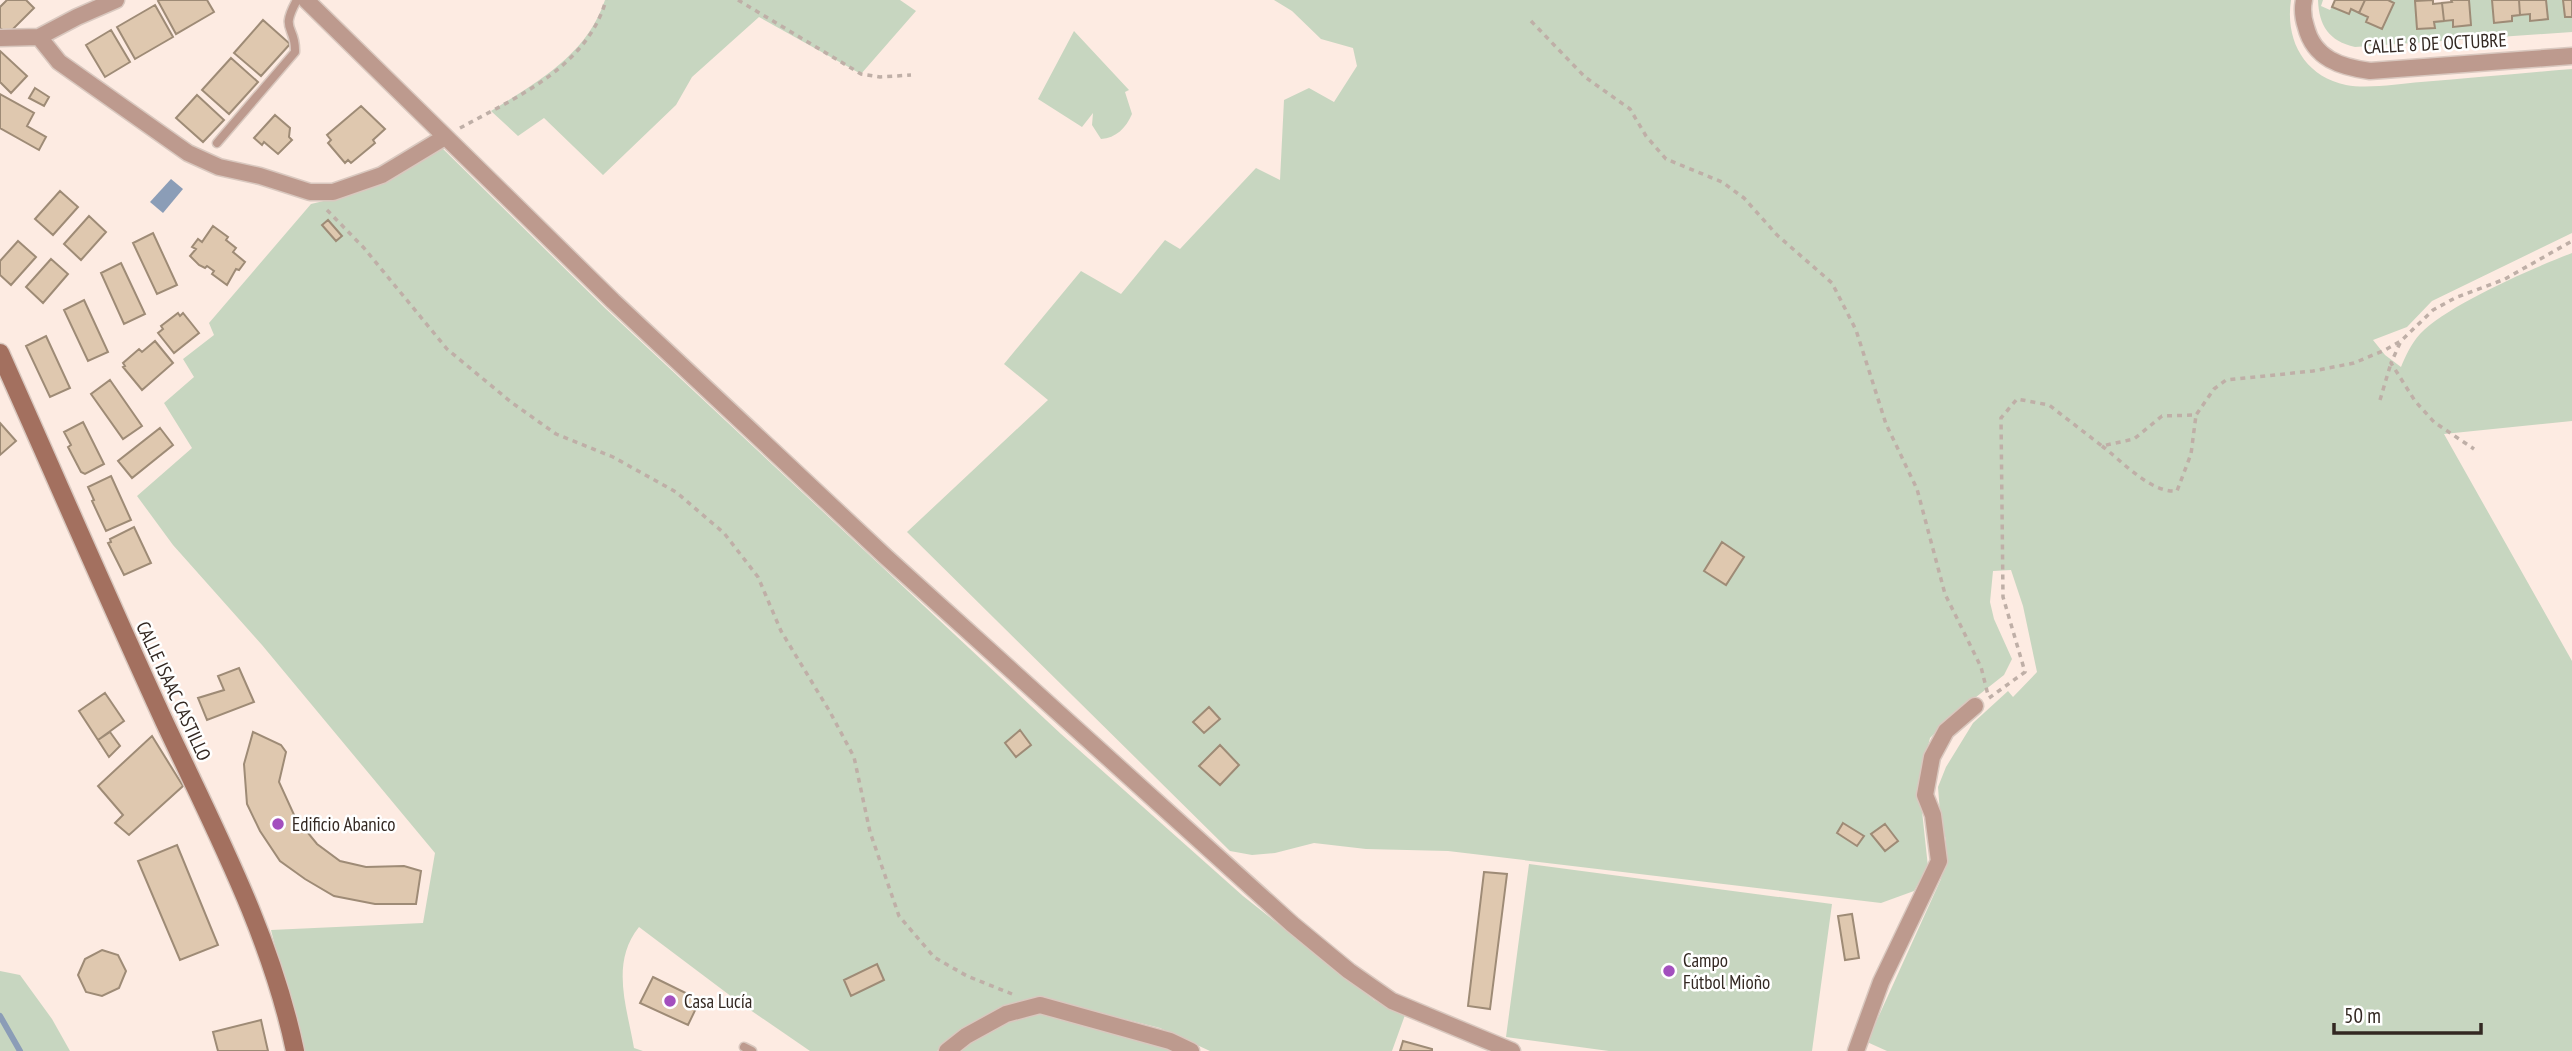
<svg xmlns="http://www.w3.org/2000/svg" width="2572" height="1051" viewBox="0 0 2572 1051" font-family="'PT Sans Narrow',sans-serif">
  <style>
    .green { fill: #c7d6c0 }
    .water { fill: #8b9db7 }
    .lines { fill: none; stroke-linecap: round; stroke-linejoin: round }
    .stream { stroke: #8b9db7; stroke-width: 6 }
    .building { fill: #dfc8af; stroke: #9e8b76; stroke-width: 2 }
    .lane-casing { stroke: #d9c8bf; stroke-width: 11 }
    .street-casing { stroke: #d9c8bf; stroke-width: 19 }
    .secondary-casing { stroke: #d9c8bf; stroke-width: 21 }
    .path { stroke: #bfafa7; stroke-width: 3.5; stroke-dasharray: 5 5; stroke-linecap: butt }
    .lane { stroke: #bd9a8e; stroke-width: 8 }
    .street { stroke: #bd9a8e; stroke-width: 16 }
    .secondary { stroke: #a3705f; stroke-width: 18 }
    .poi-dot { fill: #a34fbe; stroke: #fff; stroke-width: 2.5 }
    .labels { text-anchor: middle; stroke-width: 5; stroke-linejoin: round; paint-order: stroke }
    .street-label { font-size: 19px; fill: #332822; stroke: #fff }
    .poi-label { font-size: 19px; fill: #332822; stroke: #fff; text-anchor: start }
  </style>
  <rect width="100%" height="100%" fill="#fdebe2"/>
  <path class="green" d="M605 0H900L916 11 861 74 759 17 692 77 676 105 603 175 544 118 518 136 491 111C536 83 587 55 605 0Z
    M1274 0H2291C2285 40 2304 76 2346 85 2367 89 2399 84 2421 82 2472 78 2522 73 2572 69V233L2432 301 2407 327 2373 340 2385 355 2401 367C2406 355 2411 344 2420 334 2447 305 2533 268 2572 253V421L2444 434 2572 661V1051H1887L1867 1042 1941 879 1946 841 1940 813 1938 787 1946 767 1973 723 2008 691 2013 697 2037 672 2023 606 2011 570 1993 571 1990 602 1994 619 2012 659 2004 675 1952 716 1930 738 1919 783 1928 867 1914 891 1881 903 1448 851 1366 849 1314 843 1275 853 1252 855 1230 851 907 532 1048 400 1004 364 1081 271 1121 294 1165 240 1180 249 1256 168 1280 180 1284 100 1309 88 1334 102 1357 66 1353 48 1321 39 1292 11Z
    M2318 0H2323L2321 6 2330 10 2335 0 2333 7 2348 14 2351 9 2368 17 2366 22 2381 29 2393 3 2388 0H2421L2415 1 2417 28 2435 27 2434 22 2453 20 2454 27 2471 25 2469 0H2492L2495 23 2512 21V16L2529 14 2530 21 2547 19 2546 0H2563L2565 17H2572V32L2355 47C2329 41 2319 26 2318 0Z
    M1074 31 1129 90 1125 92 1132 114C1126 128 1116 138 1101 139L1092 125 1093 113 1082 127 1038 99Z
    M440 146 606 309 1061 734 1243 896 1374 1000 1405 1015 1392 1051H1210L1160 1028 1049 1000 956 1037 937 1051H810L740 1003 639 927C610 963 627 1007 634 1048L643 1051H301L271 930 423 923 435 853 262 645 173 545 137 496 192 448 164 403 194 377 183 359 214 335 209 323 311 204 336 198Z
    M1529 864 1832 904 1812 1051H1609L1506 1037Z
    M0 971 20 975 52 1019 70 1051H0Z
    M1037 1013 1077 1019 1179 1051H957L992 1028Z"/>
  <path class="water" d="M171 179 183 189 163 213 150 202Z"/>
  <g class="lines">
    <path class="stream" d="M0 1016 20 1051"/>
  </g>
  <path class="building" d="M7 0H26L34 8 8 34 0 28V7Z
    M160 0H207L214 12 176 34 158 1Z
    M2335 0H2365L2359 13 2351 9 2349 14 2332 7Z
    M2365 0H2388L2394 3 2382 29 2366 22 2368 17 2359 13Z
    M2433 0V4L2442 3 2444 21 2434 22 2435 28 2417 29 2415 1Z
    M2451 0H2469L2471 25 2453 27V20L2444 21 2442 3 2452 2Z
    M2492 0H2519L2520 15 2512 16V21L2494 23Z
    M2519 0H2546L2548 19 2530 21V14L2520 15Z
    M2563 0H2572V17H2565Z
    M155 5 173 37 135 59 117 27Z
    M263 20 290 44 261 76 234 53Z
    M111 30 130 62 105 77 86 45Z
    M0 51 27 76 11 93 0 82Z
    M231 58 258 82 229 114 202 90Z
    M35 88 49 97 44 106 29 98Z
    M0 94 34 113 27 126 46 137 39 150 0 128Z
    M197 95 224 120 203 142 176 118Z
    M361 106 385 129 373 140 375 143 351 163 348 160 345 163 328 143 331 140 327 135Z
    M275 115 290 128 289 137 292 140 278 154 264 142 262 145 254 138Z
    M60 191 78 207 53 235 35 219Z
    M89 216 106 232 81 260 64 244Z
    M328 220 342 236 336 241 322 225Z
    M213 226 228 237 226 240 236 248 233 252 245 262 239 270 236 269 227 285 212 274 214 271 207 266 205 268 199 265 190 256 196 249 192 247 198 239 202 242Z
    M153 233 177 285 157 294 133 243Z
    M18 241 36 257 11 285 0 275V261Z
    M51 259 68 274 43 303 26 287Z
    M121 263 145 314 124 324 101 273Z
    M84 300 108 352 88 361 64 310Z
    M178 313 180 316 183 313 199 333 174 353 158 333 163 329 161 326Z
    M46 336 70 388 50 397 26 346Z
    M155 341 173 363 142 390 123 367 125 366 123 363 139 349 142 352Z
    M110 380 142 426 123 439 91 394Z
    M83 422 104 464 85 474 81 472 68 447 71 445 64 432Z
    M0 423 16 441 0 455Z
    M160 428 173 445 132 478 118 461Z
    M111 476 131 520 106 531 92 501 94 500 88 487Z
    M134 527 151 563 124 575 108 543 111 542 110 539Z
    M1722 542 1744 557 1726 585 1704 571Z
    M239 668 254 702 207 720 198 698 224 690 218 676Z
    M105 693 124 721 98 740 79 711Z
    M1209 707 1220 719 1204 733 1193 722Z
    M1020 730 1031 745 1016 757 1005 743Z
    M110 732 120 746 109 757 98 740Z
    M253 732 281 745 286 752 279 782 295 817 317 844 340 861 366 867 404 866 421 871 416 904H375L334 896 305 879 280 861 260 831 247 804 244 764Z
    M152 736 183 786 129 835 115 823 123 815 98 786Z
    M1220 745 1239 765 1220 785 1199 766Z
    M1843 823 1864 836 1857 846 1837 833Z
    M1885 824 1898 841 1885 851 1871 834Z
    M177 845 218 945 180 960 138 861Z
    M1484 872 1507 874 1490 1009 1468 1006Z
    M1852 914 1859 958 1845 960 1838 916Z
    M102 950 118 955 126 971 119 988 102 996 86 992 78 975 85 959Z
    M877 964 884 980 851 996 844 980Z
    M653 977 700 1000 688 1025 640 1003Z
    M261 1020 268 1051H218L213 1032Z
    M1403 1041 1432 1049V1051H1400Z"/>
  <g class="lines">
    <g class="lane-casing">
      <path id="lane" d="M217 143 295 52C296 25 279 32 297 0
        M744 1047 752 1051"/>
    </g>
    <g class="street-casing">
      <path id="street" d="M306 0 613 301 886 557 1292 924 1349 971 1392 1001 1512 1051
        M2304 0C2302 9 2303 18 2306 27 2314 59 2341 67 2370 71L2572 56
        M39 37 59 62 188 153 219 167 260 176 310 192H333L382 175 445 137
        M0 38 39 37 77 17 116 0
        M947 1051 966 1036 1006 1014 1040 1005 1170 1041 1191 1051
        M1856 1051 1881 982 1939 861 1933 815 1925 795 1932 757 1946 731 1975 706"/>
    </g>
    <g class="secondary-casing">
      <path id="secondary" d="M0 353C55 476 108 599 164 721 214 828 271 935 295 1051"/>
    </g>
    <path class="path" d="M738 0 861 74 880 77 911 75
      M1531 21 1585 77 1630 109 1646 136 1666 159 1722 182 1744 198 1777 235 1832 283 1856 330 1886 424 1917 489 1945 594 1981 667 1988 695
      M460 128C517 97 587 67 606 0
      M327 210 364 248 447 349 511 402 556 434 613 457 676 492 724 533 758 577 781 631 830 712 854 757 870 832 899 916 934 957 967 976 1012 994
      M2400 343 2391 363 2415 401 2434 422 2474 449
      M2380 400 2391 363
      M2102 446C2122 461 2150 493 2177 491L2191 454 2196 415
      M1989 698 2025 672 2003 597 2001 418 2017 399 2049 405 2102 446 2134 439 2162 416 2196 415 2214 389 2226 380 2313 371 2354 363 2385 350 2401 341 2433 310 2455 298 2505 279 2572 241"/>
    <use href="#lane" class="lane"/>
    <use href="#street" class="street"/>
    <use href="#secondary" class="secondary"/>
  </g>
  <g class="poi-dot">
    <circle cx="278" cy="824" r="7"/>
    <circle cx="1669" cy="971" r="7"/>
    <circle cx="670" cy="1001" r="7"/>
  </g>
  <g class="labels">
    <g class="street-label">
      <text transform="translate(2435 43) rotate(-3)" y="7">CALLE 8 DE OCTUBRE</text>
      <text transform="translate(174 691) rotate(65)" y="7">CALLE ISAAC CASTILLO</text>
    </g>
    <g class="poi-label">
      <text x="292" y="831">Edificio Abanico</text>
      <text x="1683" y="967">Campo<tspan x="1683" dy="22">Fútbol Mioño</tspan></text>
      <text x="684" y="1008">Casa Lucía</text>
    </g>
  </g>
  <path d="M2334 1023v10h147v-10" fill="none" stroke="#332822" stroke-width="3.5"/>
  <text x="2344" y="1023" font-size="21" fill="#332822" stroke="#ffffff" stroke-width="5" paint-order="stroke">50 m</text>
</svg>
